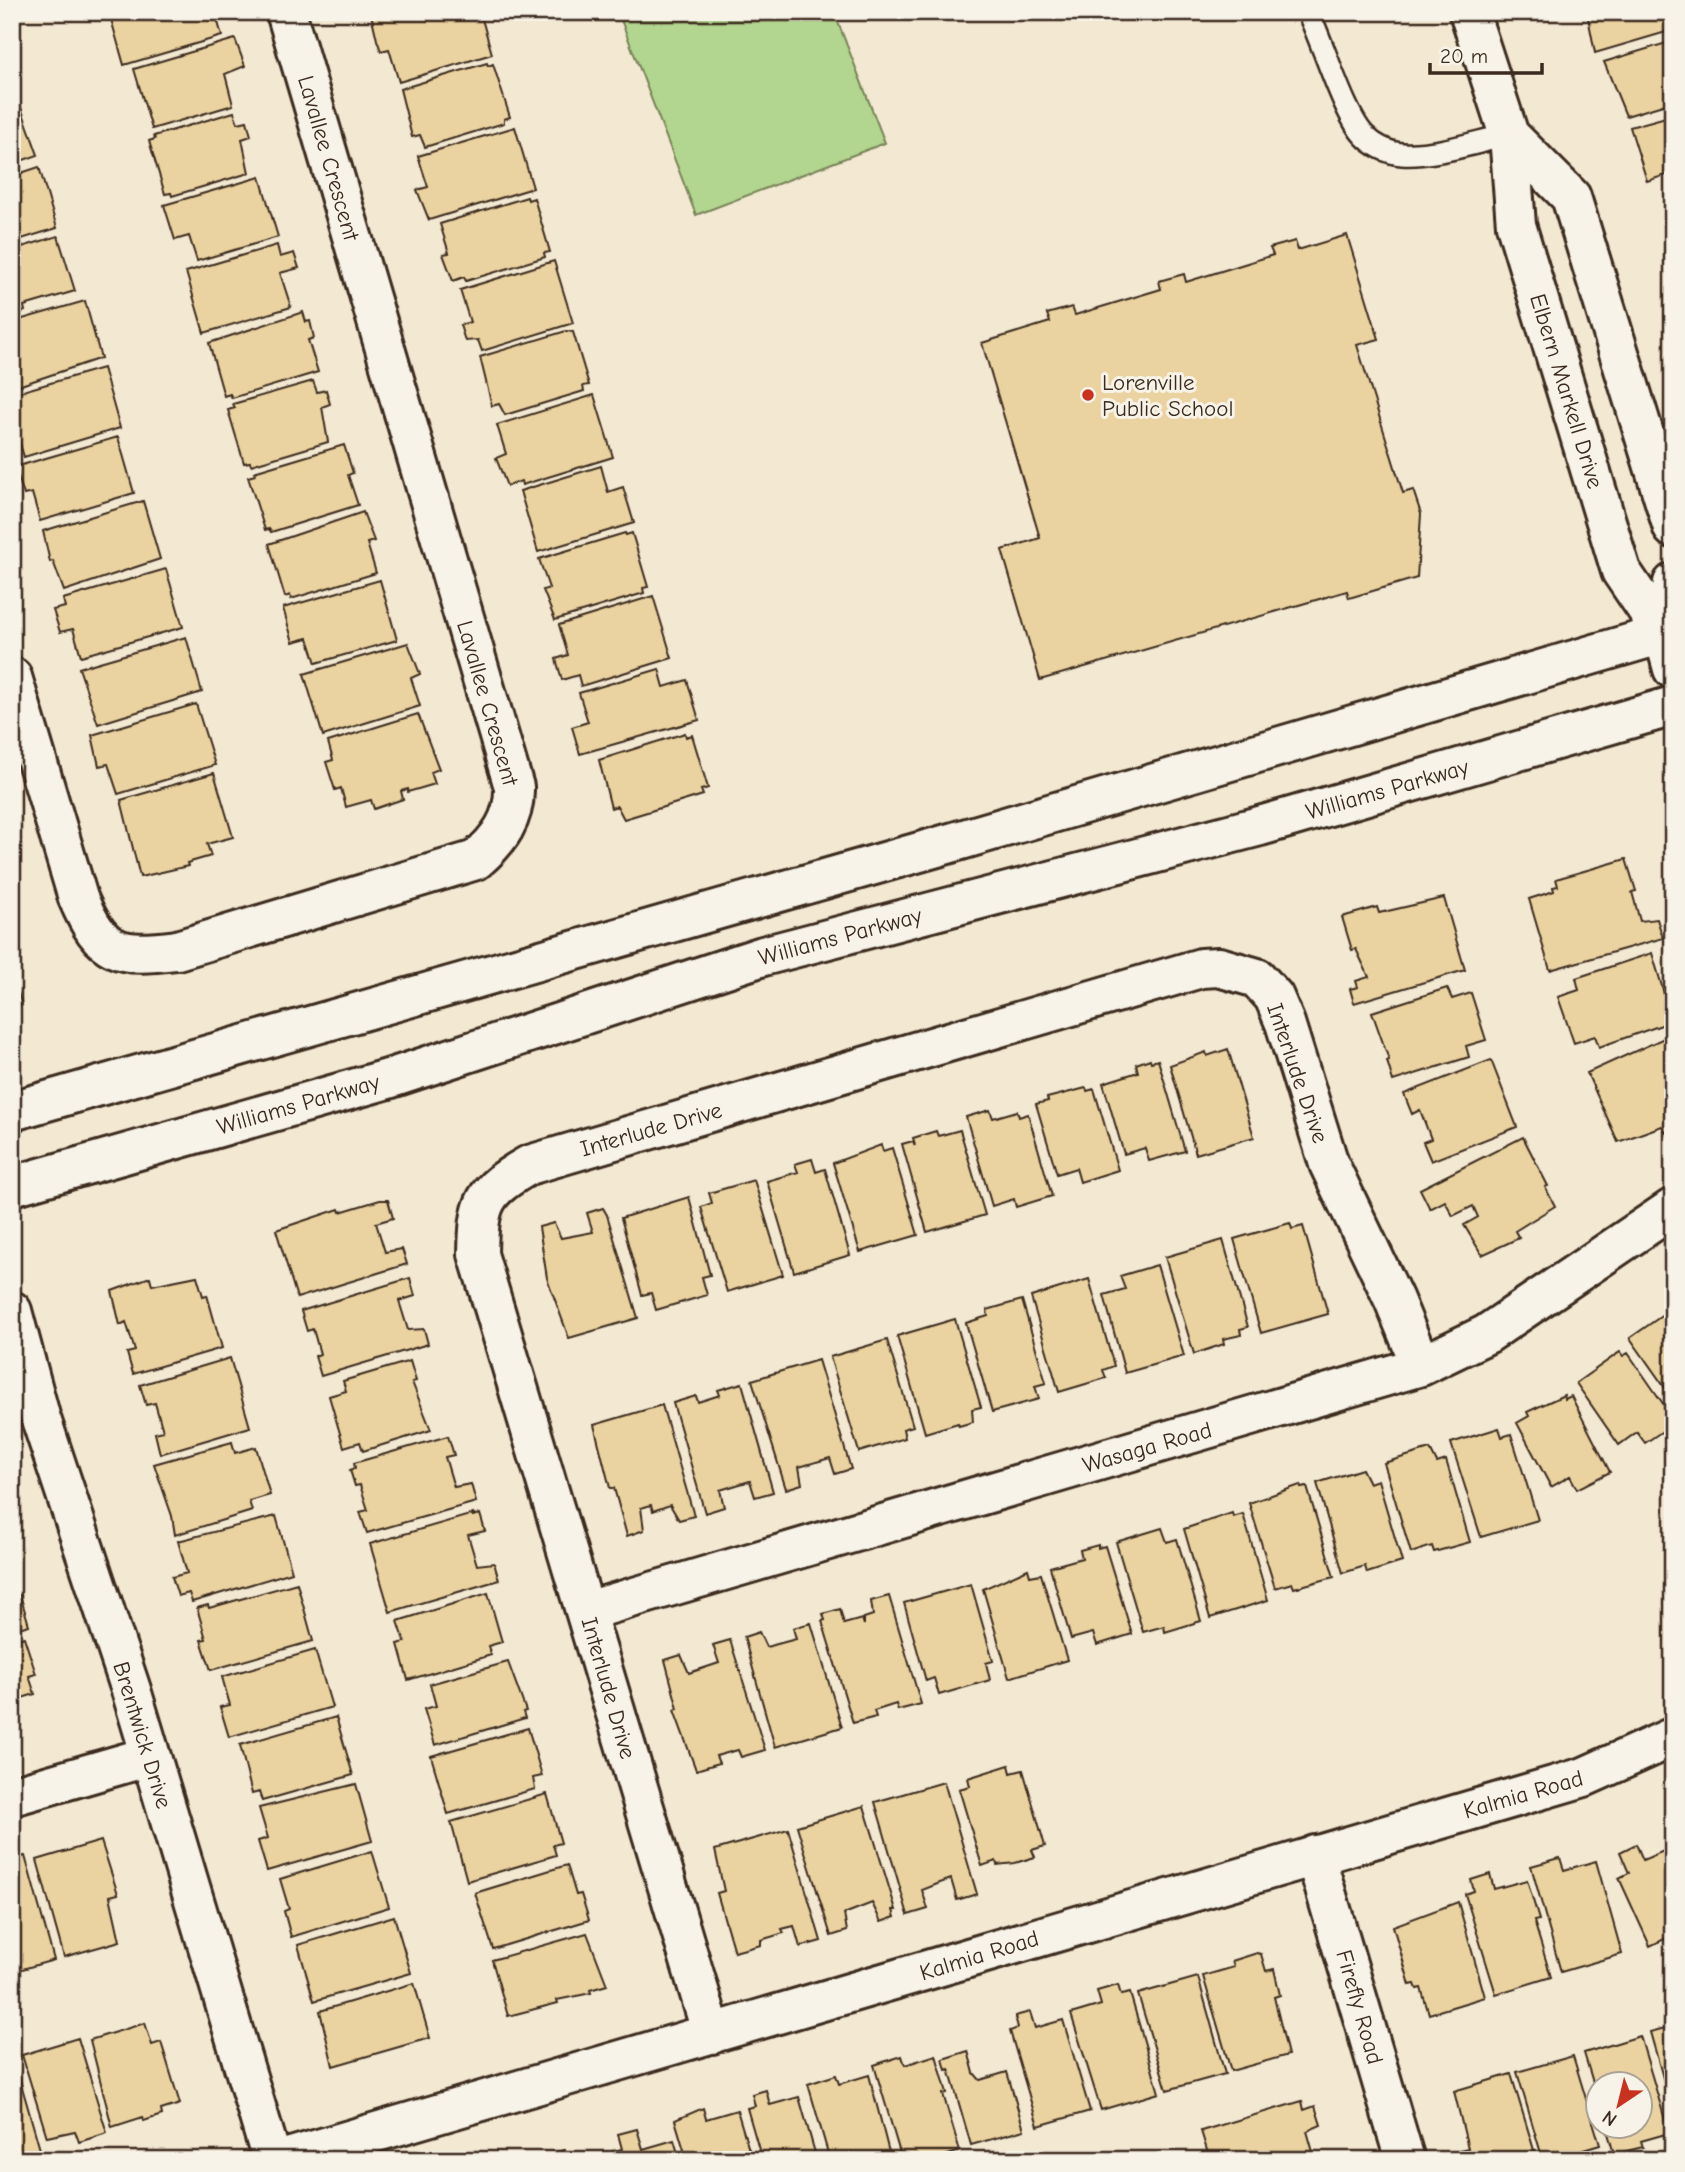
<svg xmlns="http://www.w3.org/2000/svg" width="1685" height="2172" viewBox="0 0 1685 2172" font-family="'Comic Neue',sans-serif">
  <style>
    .green { fill: #b2d58f; stroke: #768056; stroke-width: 2 }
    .building { fill: #ebd3a1; stroke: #3b2a1e; stroke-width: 2 }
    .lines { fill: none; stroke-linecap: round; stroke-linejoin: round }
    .service-casing { stroke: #3b2a1e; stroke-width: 26 }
    .minor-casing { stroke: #3b2a1e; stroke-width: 44 }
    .tertiary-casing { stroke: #3b2a1e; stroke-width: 44 }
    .secondary-casing { stroke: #3b2a1e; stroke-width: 44 }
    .service { stroke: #f7f3e8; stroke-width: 21 }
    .minor { stroke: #f7f3e8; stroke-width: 38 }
    .tertiary { stroke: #f7f3e8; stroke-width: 38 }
    .secondary { stroke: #f7f3e8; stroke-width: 38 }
    .poi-dot { fill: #c8321e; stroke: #f7f3e8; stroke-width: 2.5 }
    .labels { text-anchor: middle; stroke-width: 6; stroke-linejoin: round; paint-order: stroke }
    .street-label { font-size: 23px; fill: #3b2a1e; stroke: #f7f3e8 }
    .poi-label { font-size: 23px; fill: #3b2a1e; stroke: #f7f3e8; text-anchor: start }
  </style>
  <rect width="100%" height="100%" fill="#f3e9d3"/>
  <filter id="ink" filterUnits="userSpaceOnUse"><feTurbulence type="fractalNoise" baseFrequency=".0143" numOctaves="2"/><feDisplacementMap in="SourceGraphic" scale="14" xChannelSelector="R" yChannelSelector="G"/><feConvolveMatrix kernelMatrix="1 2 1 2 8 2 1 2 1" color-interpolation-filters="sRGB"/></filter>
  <g filter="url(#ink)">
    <path class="green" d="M618 12H834L885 143 696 215Z"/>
    <path class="building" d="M109 12H215L222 36 124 65Z
      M377 12H480L492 54 399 82 389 49 381 51 377 40 371 14Z
      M1587 12H1673V30L1595 53Z
      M235 39 245 66 225 74 233 105 152 129 134 69Z
      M1673 41V102L1626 116 1604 62Z
      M487 63 488 66 493 64 510 117 504 119V123L425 147 420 135 412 137 400 89Z
      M19 102 38 155 12 164V104Z
      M234 112 238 123 247 121 251 136 242 139 249 173 172 196 171 193 165 194 149 141 155 139 154 136Z
      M1673 115V177L1669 174 1647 181 1630 127Z
      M515 127 533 188 429 220 417 190 428 187 418 156Z
      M39 167 57 228 12 242V176Z
      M260 177 278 237 197 261 189 236 175 240 164 205Z
      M527 197 528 200 534 198 550 252 544 253 545 257 466 281 464 277 453 281 443 254 449 253 440 224Z
      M1347 235 1379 339 1357 345 1403 493 1413 490 1421 514 1417 578 1349 598 1347 591 1040 680 1002 550 1040 538 982 343 1050 322 1047 314 1072 307 1075 315 1161 289 1159 281 1184 274 1186 282 1273 255 1270 248 1295 241 1298 250Z
      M58 236 75 291 24 306 25 311 12 315V250Z
      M277 245 280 257 294 253 299 268 280 273 291 307 204 333 186 272Z
      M554 261 573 323 482 351 478 340 465 341 460 325 470 322 460 290Z
      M85 301 101 358 12 388V322Z
      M303 312 306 322 310 321 314 338 308 340 318 372 232 398 230 394 224 396 209 343Z
      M566 331 573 332 589 385 583 386 584 391 505 415 499 404 492 406 480 357Z
      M103 368 120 428 24 457 15 427 12 428V394Z
      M313 381 317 392 326 390 330 404 322 407 328 442 251 465 250 462 244 463 228 410 235 408 233 404Z
      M594 395 613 457 522 485 521 481 507 486 496 458 506 454 497 425Z
      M118 437 134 493 40 521 32 493 24 495 15 467Z
      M344 445 353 473 348 475 358 505 271 532 269 529 265 530 248 477 255 475 254 472Z
      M601 466 608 492 623 487 634 523 538 552 520 491Z
      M143 501 160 559 64 591 53 561 50 562 43 531Z
      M363 512 374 541 367 543 376 573 291 599 290 595 285 597 269 544Z
      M625 533 626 535 632 533 648 587 643 588 644 593 555 620 543 590 549 588 539 559Z
      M166 569 183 627 81 656 73 629 60 632 53 610 65 607 63 599Z
      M380 580 397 640 316 663 308 638 293 642 283 608Z
      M653 596 672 658 581 686 578 675 562 680 556 659 568 655 559 625Z
      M186 637 202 692 98 724 79 668Z
      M408 643 420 674 411 678 420 706 323 736 304 674Z
      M659 669 664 687 687 680 699 720 580 754 572 727 588 722 579 693Z
      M196 704 215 765 118 794 108 764 99 766 92 735Z
      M418 714 439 769 431 772 435 784 408 792V789L401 791 403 799 374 809 371 800 346 807 341 788 335 790 326 762 333 760 328 742Z
      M685 733 686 737 692 735 708 788 701 790 703 795 624 819 617 806 611 808 599 760Z
      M214 773 233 837 207 844 211 856 187 863 188 866 140 877 121 800Z
      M1626 859 1636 891 1632 892 1640 921 1657 919 1663 938 1550 970 1529 899 1554 891 1553 887 1558 886 1556 879Z
      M1444 898 1465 970 1354 1003 1350 989 1358 987 1356 981 1369 977 1356 949 1352 950 1342 917 1377 907 1379 913Z
      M1652 953 1667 1003 1669 1002 1673 1012V1021L1599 1047 1595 1036 1574 1043 1558 997 1579 990 1576 978Z
      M12 974 22 1005 12 1008Z
      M1447 988 1452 999 1471 993 1486 1040 1466 1046 1469 1057 1393 1081 1387 1061 1389 1060 1372 1012Z
      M1673 1034V1130L1666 1133 1662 1126 1618 1142 1587 1073Z
      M1228 1049 1254 1137 1196 1154 1170 1065 1206 1052 1207 1056Z
      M1150 1059 1151 1062 1158 1060 1185 1151 1149 1161 1145 1148 1124 1154 1103 1083 1138 1072 1136 1064Z
      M1491 1060 1517 1127 1431 1161 1423 1142 1431 1139 1420 1110 1412 1114 1404 1094Z
      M1086 1088 1087 1091 1094 1089 1118 1170 1080 1182 1076 1168 1057 1174 1036 1104 1048 1101 1047 1098Z
      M990 1110 993 1118 1017 1111 1019 1117 1028 1114 1052 1196 1016 1207 1014 1199 992 1206 966 1117Z
      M960 1130 985 1215 927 1232 902 1144 913 1141 915 1146 913 1138 936 1131 938 1136Z
      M1523 1137 1548 1186 1545 1187 1555 1206 1515 1231 1519 1238 1482 1255 1464 1225 1478 1217 1473 1206 1453 1216 1445 1201 1430 1209 1420 1189Z
      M881 1145 883 1151 892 1148 918 1235 860 1252 833 1163Z
      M812 1159 816 1172 825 1169 850 1255 794 1272 767 1181 798 1172 795 1164Z
      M754 1180 783 1275 727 1292 701 1207 712 1203 709 1193Z
      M689 1197 710 1275 702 1277 707 1295 656 1310 651 1293 642 1295 621 1218Z
      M380 1200H388L393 1218 376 1223 385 1252 402 1249 407 1264 297 1298 276 1230 339 1209 340 1212Z
      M603 1208 607 1215 638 1318 569 1338 547 1278 539 1227 554 1223 561 1238 593 1232 587 1213Z
      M1290 1223 1292 1229 1303 1226 1328 1314 1261 1333 1234 1239Z
      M1223 1240 1248 1327 1240 1329 1241 1335 1223 1339 1224 1344 1194 1354 1165 1257Z
      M1157 1265 1184 1356 1125 1373 1104 1295 1125 1289 1120 1276Z
      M197 1276 203 1296 207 1295 222 1348 133 1374 127 1353 135 1351 126 1322 120 1325 112 1291 150 1277 152 1285Z
      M410 1278 415 1296 399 1301 408 1330 424 1329 428 1344 321 1376 315 1356 320 1354 313 1329 307 1331 301 1311Z
      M1089 1279 1114 1366 1103 1370 1106 1378 1059 1392 1031 1297Z
      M1022 1300 1046 1383 1035 1386 1039 1399 992 1412 966 1323 988 1316 987 1310Z
      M1670 1310 1673 1314V1399L1630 1338Z
      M955 1319 981 1407 972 1409 973 1422 959 1426 958 1423 925 1433 897 1336Z
      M887 1340 913 1426 903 1429 905 1438 859 1452 830 1357Z
      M1620 1352 1623 1356 1628 1353 1673 1418V1424L1645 1443 1637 1432 1619 1445 1576 1383Z
      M230 1358 250 1427 160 1454 155 1433 163 1431 155 1403 146 1405 140 1385Z
      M818 1360 851 1469 835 1474 830 1458 799 1467 802 1484 786 1489 752 1380Z
      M410 1361 416 1381 412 1382 431 1430 363 1451 360 1442 344 1447 329 1396 346 1391 343 1381Z
      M742 1383 773 1492 755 1497 750 1481 720 1490 724 1507 705 1513 673 1403 696 1396 698 1402 720 1395 718 1390Z
      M1564 1395 1565 1399 1571 1396 1610 1472 1577 1489 1570 1476 1551 1487 1517 1423 1529 1416 1527 1412Z
      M662 1405 694 1516 679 1520 670 1505 653 1511 651 1505 641 1508 644 1530 627 1536 614 1488H610L594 1425Z
      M1499 1428 1502 1437 1511 1434 1538 1520 1481 1537 1451 1443Z
      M448 1436 454 1455 445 1457 454 1487 471 1484 476 1502 367 1533 360 1512 368 1510 360 1485 355 1486 350 1470 355 1468 354 1463Z
      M232 1442 235 1453 256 1447 270 1495 249 1501 252 1511 175 1535 172 1516 154 1464Z
      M1430 1449 1437 1463 1446 1460 1470 1542 1434 1552 1432 1546 1411 1553 1384 1463Z
      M1362 1469 1369 1483 1378 1480 1402 1562 1367 1573 1365 1566 1343 1573 1317 1483Z
      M1300 1485 1301 1488 1307 1487 1334 1577 1294 1588 1292 1583 1275 1588 1249 1503Z
      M1232 1513 1233 1517 1243 1514 1268 1600 1210 1618 1184 1529Z
      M473 1514V1516L480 1514 485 1531 468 1535 477 1565 494 1563 499 1580 390 1612 370 1544Z
      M276 1516 292 1572 192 1602 189 1593 178 1596 172 1577 187 1573 178 1541Z
      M1162 1528 1167 1542 1177 1539 1201 1621 1165 1632 1164 1626 1143 1632 1116 1542Z
      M1098 1545V1548L1105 1546 1132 1634 1097 1645 1093 1633 1071 1639 1050 1567 1082 1558 1080 1550Z
      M1028 1569 1030 1576 1041 1574 1067 1660 1009 1678 983 1589Z
      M297 1583 313 1641 211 1670 201 1640 206 1639 197 1608 208 1605 209 1608Z
      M971 1584 993 1661 986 1663 990 1680 939 1695 934 1678 926 1681 904 1603Z
      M488 1593 502 1642 488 1646 491 1655 408 1680 398 1644 405 1642 398 1621Z
      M20 1595 29 1625 12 1630V1598Z
      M889 1596 921 1704 898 1710 896 1704 874 1711 876 1717 853 1723 822 1621 825 1620 823 1614 840 1609 844 1624 862 1619 864 1625V1618L873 1615 871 1601Z
      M811 1623 842 1727 775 1747 744 1637 759 1632 766 1647 796 1639 793 1628Z
      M24 1637 36 1674 29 1676 35 1694 12 1701V1641Z
      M730 1640 765 1750 741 1757 738 1750 716 1756 719 1763 696 1770 674 1710 678 1709 665 1660 681 1655 689 1673 719 1663 713 1645Z
      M315 1650 332 1707 229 1737 220 1707 230 1705 222 1677Z
      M508 1662 526 1711 523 1712 525 1718 435 1745 424 1709 436 1706 430 1684Z
      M336 1717 353 1775 262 1801 259 1792 252 1794 240 1745Z
      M528 1728 542 1776 533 1778 535 1789 448 1814 431 1756Z
      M1009 1765 1011 1773 1023 1770 1045 1846 1032 1850 1035 1857 1015 1863 997 1865 996 1861 982 1866 959 1789 970 1786 968 1778Z
      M944 1782 977 1894 957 1900 951 1879 940 1883 922 1890 928 1909 908 1915 875 1802Z
      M356 1784 372 1841 267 1871 258 1841 268 1838 259 1808Z
      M547 1794 561 1843 553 1845 556 1855 467 1881 451 1822Z
      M864 1806 896 1910H893L895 1917 881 1922 872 1903 844 1914 847 1931 831 1936 797 1826Z
      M788 1829 821 1941 800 1947 794 1926 782 1929 784 1933 761 1940V1945L734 1952 717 1893 724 1891 715 1850Z
      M101 1841 118 1894 110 1896 120 1941 64 1957 37 1860Z
      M1636 1844 1643 1860 1673 1847V1935L1650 1946 1619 1878 1629 1873 1620 1852Z
      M372 1851 389 1907 291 1937 284 1911 289 1909 280 1879Z
      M25 1856 54 1960 12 1972V1859Z
      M1560 1858 1564 1870 1596 1861 1622 1954 1561 1972 1531 1866Z
      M567 1865 576 1895 581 1894 589 1920 493 1949 475 1893Z
      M1490 1874 1494 1889 1527 1880 1539 1920 1534 1921 1551 1977 1496 1994 1465 1894 1474 1891 1471 1880Z
      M1458 1902 1485 1997 1429 2014 1421 1988 1417 1989 1415 1984 1410 1985 1393 1926Z
      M394 1916 411 1973 314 2001 298 1945Z
      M587 1933 607 1985 590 1990 591 1993 557 2000 558 2003 508 2016 492 1960Z
      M1257 1953 1261 1954 1266 1971 1274 1969 1280 1995 1274 1997 1288 2055 1231 2071 1203 1976 1234 1967 1232 1961Z
      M1198 1977 1225 2074 1167 2090 1138 1994Z
      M414 1983 430 2038 333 2066 320 2011Z
      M1118 1985 1121 1995 1130 1993 1159 2093 1101 2110 1071 2014 1101 2005 1097 1991Z
      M1030 2012 1035 2028 1063 2020 1090 2111 1038 2126 1010 2031 1018 2028 1015 2016Z
      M145 2023 152 2045 161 2042 180 2104 161 2110 162 2115 144 2121 143 2117 112 2127 90 2040Z
      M1673 2026V2113L1650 2032Z
      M1640 2036 1669 2133 1641 2141 1643 2147 1614 2154 1606 2126H1640V2084H1598V2099L1584 2053Z
      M78 2038 107 2133 79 2142 75 2131 47 2137 22 2055Z
      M968 2051 974 2073 980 2080 1007 2072 1024 2130 971 2145 949 2069 946 2070 943 2059Z
      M936 2055 947 2093 943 2094 960 2151 933 2160H902L874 2065 902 2056 905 2065Z
      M13 2056 43 2160H12Z
      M1573 2056 1600 2145 1570 2154 1572 2160H1543L1517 2072Z
      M1511 2074 1537 2160H1462L1459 2150 1468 2148 1454 2091Z
      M836 2075 839 2084 869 2075 891 2160H830L808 2084Z
      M766 2090 770 2105 799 2097 817 2160H762L747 2108 755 2106 752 2094Z
      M1302 2101 1304 2110 1315 2106 1321 2125 1307 2131 1315 2159 1210 2160 1201 2131Z
      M703 2108 706 2119 737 2110 752 2160H687L675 2120Z
      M637 2129 643 2149 674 2140 680 2160H616L613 2151 622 2149 618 2134Z
      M565 2150 568 2160H550L555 2158 553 2153Z"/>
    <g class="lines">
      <g class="service-casing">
        <path id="service" d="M1308 12C1323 43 1344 114 1364 135 1373 145 1388 153 1402 154 1436 156 1475 142 1509 135"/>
      </g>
      <g class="minor-casing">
        <path id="minor" d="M12 677 78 898C102 955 119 957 177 950L476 860C499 840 515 819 514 787L286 12
          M12 1311 40 1416 131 1690 272 2160
          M587 1611 1421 1366 1487 1334 1673 1208
          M12 1796 150 1756
          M1315 1855 1405 2160
          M712 2034 478 1254C479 1202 482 1192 529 1165L1201 968 1219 967 1257 978 1274 997 1285 1023 1329 1164 1394 1300 1421 1366
          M281 2160 1584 1777 1673 1737"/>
      </g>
      <g class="tertiary-casing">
        <path id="tertiary" d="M1469 12 1509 135 1516 225 1621 571 1663 633 1673 669
          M1509 135 1571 197 1673 528
          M1663 633 1673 583"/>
      </g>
      <g class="secondary-casing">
        <path id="secondary" d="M12 1111 937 847 1673 631
          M12 1186 388 1079 763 956 1260 826 1673 706"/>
      </g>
      <use href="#service" class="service"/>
      <use href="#minor" class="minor"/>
      <use href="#tertiary" class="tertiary"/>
      <use href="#secondary" class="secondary"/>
    </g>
  </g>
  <circle class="poi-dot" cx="1088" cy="395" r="7"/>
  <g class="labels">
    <g class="street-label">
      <text transform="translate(329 158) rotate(74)" y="8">Lavallee Crescent</text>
      <text transform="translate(1567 391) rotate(73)" y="8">Elbern Markell Drive</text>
      <text transform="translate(488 703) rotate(74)" y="8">Lavallee Crescent</text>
      <text transform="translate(1387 789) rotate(-16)" y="8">Williams Parkway</text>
      <text transform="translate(840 936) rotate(-15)" y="8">Williams Parkway</text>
      <text transform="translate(1298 1073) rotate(71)" y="8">Interlude Drive</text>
      <text transform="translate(298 1104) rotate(-16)" y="8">Williams Parkway</text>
      <text transform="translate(651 1129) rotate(-16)" y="8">Interlude Drive</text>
      <text transform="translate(1147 1447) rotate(-16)" y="8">Wasaga Road</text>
      <text transform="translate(609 1688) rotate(74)" y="8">Interlude Drive</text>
      <text transform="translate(143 1735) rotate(73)" y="8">Brentwick Drive</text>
      <text transform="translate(1523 1794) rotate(-16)" y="8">Kalmia Road</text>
      <text transform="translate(979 1955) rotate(-17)" y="8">Kalmia Road</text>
      <text transform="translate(1360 2007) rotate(74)" y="8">Firefly Road</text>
    </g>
    <g class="poi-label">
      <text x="1102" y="390">Lorenville<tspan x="1102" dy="26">Public School</tspan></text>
    </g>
  </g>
  <rect width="1685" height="2172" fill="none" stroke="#f7f3e8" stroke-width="42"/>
  <rect x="21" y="21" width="1643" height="2130" fill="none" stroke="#3b2a1e" stroke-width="2.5" filter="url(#ink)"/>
  <g transform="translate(1619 2105) rotate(215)"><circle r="33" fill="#f7f3e8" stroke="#aca397" stroke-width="2"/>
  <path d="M0-5L12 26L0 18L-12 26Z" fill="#c8321e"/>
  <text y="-10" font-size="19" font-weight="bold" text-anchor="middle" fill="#3b2a1e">N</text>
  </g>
  <path d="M1430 63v10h112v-10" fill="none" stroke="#3b2a1e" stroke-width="3.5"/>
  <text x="1440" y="63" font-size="21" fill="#3b2a1e" stroke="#f7f3e8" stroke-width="5" paint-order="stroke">20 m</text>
</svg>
